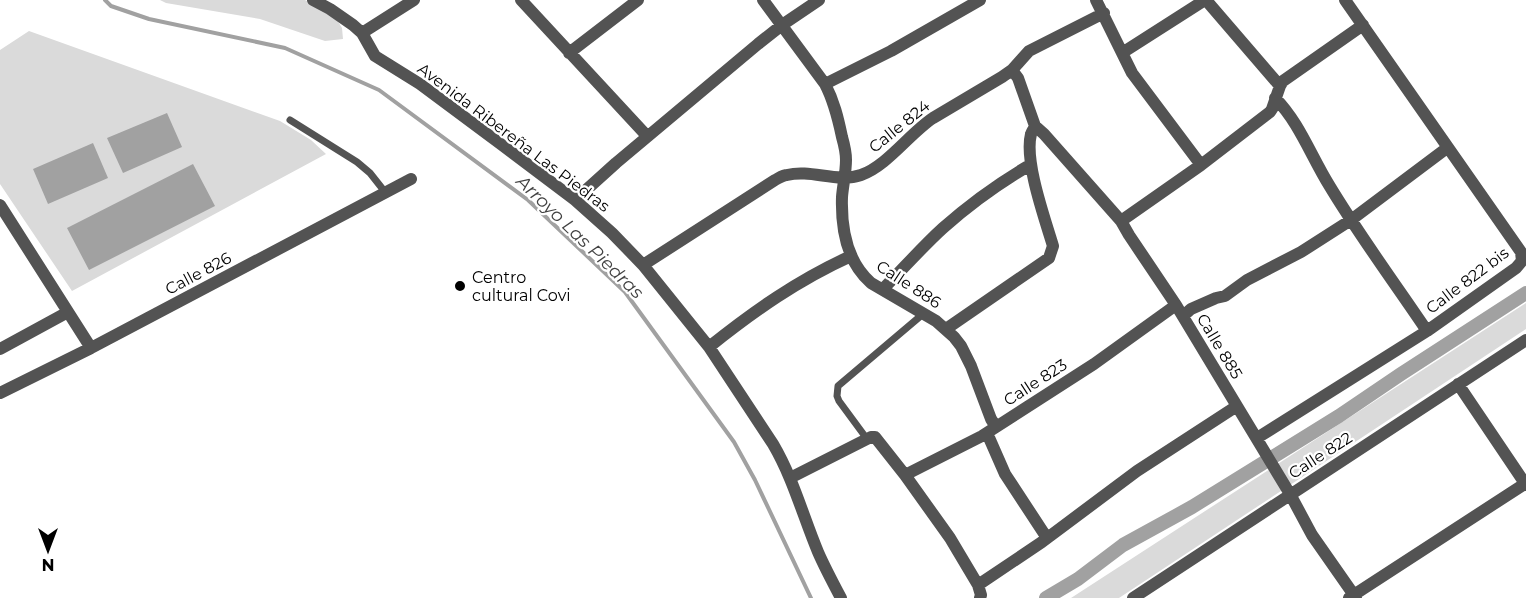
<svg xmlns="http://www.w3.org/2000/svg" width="1526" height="598" viewBox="0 0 1526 598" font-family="Montserrat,sans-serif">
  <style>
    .green { fill: #dadada }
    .water { fill: #a1a1a1 }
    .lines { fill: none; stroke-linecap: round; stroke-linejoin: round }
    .stream { stroke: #a1a1a1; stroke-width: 4 }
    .canal { stroke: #a1a1a1; stroke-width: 14 }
    .service { stroke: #535353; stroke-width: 7 }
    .minor { stroke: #535353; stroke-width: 12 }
    .poi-dot { fill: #000; stroke: #fff; stroke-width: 2 }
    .labels { text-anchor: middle; stroke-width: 4.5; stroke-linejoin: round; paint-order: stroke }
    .street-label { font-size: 16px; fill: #000; stroke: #fff }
    .poi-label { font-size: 16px; fill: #000; stroke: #fff; text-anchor: start }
    .water-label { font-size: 18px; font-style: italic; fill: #424242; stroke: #fff }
  </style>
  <rect width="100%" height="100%" fill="#fff"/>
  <path class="green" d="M160 0H305L336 18 342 28 343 39 325 41 260 19 166 3Z
    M29 31 280 121 311 140 326 154 72 291 0 184V50Z
    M1526 303V329L1119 598H1071Z"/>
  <path class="water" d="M167 113 182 147 123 173 107 138Z
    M93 143 108 178 48 204 33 169Z
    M193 164 215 206 89 270 67 228Z"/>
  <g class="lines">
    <path class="stream" d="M105 0 111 6 149 19 285 48 379 90 528 200 625 292 734 442 755 480 811 598"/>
    <path class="canal" d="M1046 598 1078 579 1123 545 1192 507 1339 416 1401 374 1526 293"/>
    <path class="service" d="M290 120 357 162 370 173 385 192
      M867 439 839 401 837 396 838 386 923 314"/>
    <path class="minor" d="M313 0 330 9 353 25 362 33 375 56 420 84 502 145 575 200 612 233 643 265 709 347 773 444C793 478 803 516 818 552 825 568 833 583 841 598
      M521 0 647 136
      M763 0 825 84C834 101 838 118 842 137 844 144 846 152 846 160 846 172 843 185 842 197 841 228 847 262 871 283L936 321 954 337 961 346 971 366 991 419 996 427
      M1096 0 1132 73 1201 165
      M1206 0 1280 86
      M362 33 414 0
      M569 53 638 0
      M1122 53 1205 0
      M825 84 891 51 980 0
      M1275 98C1299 122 1311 156 1329 185 1359 235 1394 282 1427 331
      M1035 126 1044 134 1121 221 1129 235 1176 305 1290 494 1312 535 1356 598
      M575 200 616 163 758 44 782 25 819 0
      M0 205 91 348
      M1121 221 1201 165 1270 112 1272 109 1280 86 1283 81 1363 25
      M643 265 775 180C779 178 783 175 787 175 811 169 837 183 861 175 887 166 910 133 933 118L1002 77 1012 70 1029 51 1104 13
      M883 289C903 269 922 247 943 228 970 204 999 183 1030 165
      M1183 316 1191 309 1216 298 1225 296 1247 280 1301 252 1351 220 1447 148
      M946 329 1049 258 1053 246C1045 219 1024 161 1031 134 1031 133 1035 127 1035 126L1018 78 1012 70
      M709 347C754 311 798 280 851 256
      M0 349 68 312
      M1458 384 1526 485
      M0 393 91 348 411 179
      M987 433 1005 474 1047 538
      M1257 438 1427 331 1516 268 1522 261 1521 252 1345 0
      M905 475 982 436 1094 364 1176 305
      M790 478 871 437H875L905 475 950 538 978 585 981 595 980 598
      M978 585 1042 542 1137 471 1237 406
      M1133 598 1526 340
      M1349 598 1526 483"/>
  </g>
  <circle class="poi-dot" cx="460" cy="286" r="6"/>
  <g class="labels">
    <g class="street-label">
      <text transform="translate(899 126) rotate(-39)" y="6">Calle 824</text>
      <text transform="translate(514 137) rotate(37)" y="6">Avenida Ribereña Las Piedras</text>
      <text transform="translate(198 273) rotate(-28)" y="6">Calle 826</text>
      <text transform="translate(1467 280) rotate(-37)" y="6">Calle 822 bis</text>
      <text transform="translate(909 284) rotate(33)" y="6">Calle 886</text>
      <text transform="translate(1220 346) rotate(59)" y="6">Calle 885</text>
      <text transform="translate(1035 382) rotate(-33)" y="6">Calle 823</text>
      <text transform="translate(1320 455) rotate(-33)" y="6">Calle 822</text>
    </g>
    <g class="poi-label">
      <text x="472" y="283">Centro<tspan x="472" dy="18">cultural Covi</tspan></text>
    </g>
    <g class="water-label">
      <text transform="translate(580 237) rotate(44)" y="6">Arroyo Las Piedras</text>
    </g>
  </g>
  <g transform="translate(48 550) rotate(180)" stroke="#ffffff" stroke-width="4.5" paint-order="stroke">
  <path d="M0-4.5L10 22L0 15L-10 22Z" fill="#000000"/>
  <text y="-9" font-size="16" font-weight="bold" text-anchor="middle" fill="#000000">N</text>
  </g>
</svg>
